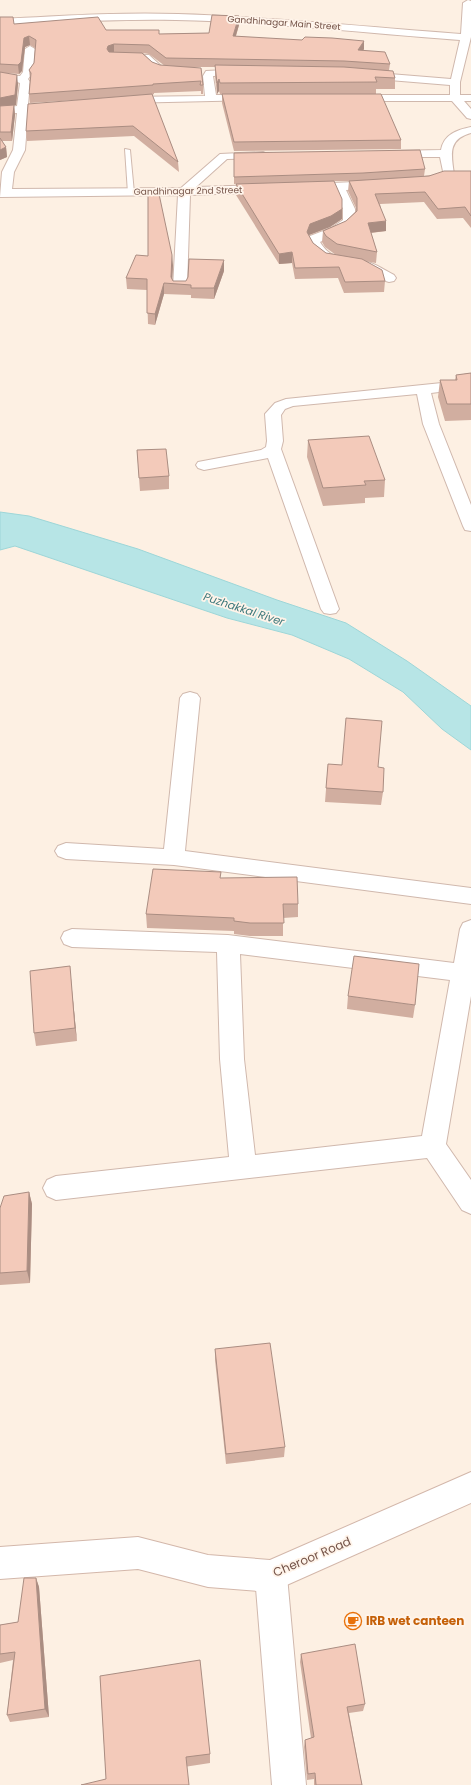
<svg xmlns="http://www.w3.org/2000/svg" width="471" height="1785" viewBox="0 0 471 1785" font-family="Poppins,sans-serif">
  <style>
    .water { fill: #b7e5e6; stroke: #9dd6d8 }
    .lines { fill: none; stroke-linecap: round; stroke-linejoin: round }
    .lane-casing { stroke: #d0b8ad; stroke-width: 2 }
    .street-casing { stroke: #d0b8ad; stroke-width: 2 }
    .secondary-casing { stroke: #d3b7aa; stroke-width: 2 }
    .lane { fill: #fff; fill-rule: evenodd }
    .street { fill: #fff; fill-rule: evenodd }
    .secondary { fill: #fff; fill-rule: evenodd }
    .wall { fill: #d1aea0; fill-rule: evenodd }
    .shaded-wall { fill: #aa8d82 }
    .building { fill: #f3caba; stroke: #aa8d82 }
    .labels { text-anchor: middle; stroke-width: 3.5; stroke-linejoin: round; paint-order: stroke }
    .far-street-label { font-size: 9px; fill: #755449; stroke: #fff4ea }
    .water-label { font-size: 11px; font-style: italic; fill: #3c787b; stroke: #fff4ea }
    .near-street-label { font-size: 12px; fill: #755449; stroke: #fff4ea }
    .near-food-label { font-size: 12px; font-weight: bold; fill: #c56008; stroke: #fff4ea; text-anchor: start }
  </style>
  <rect width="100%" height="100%" fill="#fdf0e3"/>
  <path class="water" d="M0 512 29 516 138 549 277 600 346 623 407 661 471 706V750L442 729 403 692 349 659 292 635 227 618 15 546 0 550Z"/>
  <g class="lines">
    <g class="lane-casing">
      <path id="lane" d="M125 149 130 150 134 193 131 195 128 193Z"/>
    </g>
    <g class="street-casing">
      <path id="street" d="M468 0 471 1V37L460 82V95H471V101H464L471 109V119L467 118 452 101H352L347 98 352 95H450V85L365 78 360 75 365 72 451 79 460 40C366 33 271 22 176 20 117 19 59 22 0 25V19C59 16 119 12 178 14 273 17 367 27 461 34L463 3Z
        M30 46 35 49 33 72 28 79 30 82 28 105 58 103 63 106 58 109 28 112 25 150 14 172 12 189 181 188 220 154 263 152 269 155 263 158 227 159 196 187 265 185 269 186 271 189 269 192 190 195 187 288 185 291H175L173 288 178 195 0 197 2 172 13 150 17 113 0 114V108L17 106 20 83 14 81 0 80V74L20 76 23 72 25 49Z
        M119 54 149 55 161 66 184 70 185 72C180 78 162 75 155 71 150 68 148 63 143 60L115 59 114 57 115 55Z
        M245 69 249 70 250 72 249 74 213 76 216 95H252L257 98 256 100 124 103 119 100 124 97 205 96 203 76 206 71Z
        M471 127V133C448 139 451 154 454 174L452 176H444L440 157H391L385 154 391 151 441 150C444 134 457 130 471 127Z
        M379 181 383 182 385 185 383 188 346 190 355 209V220L345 230 320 242C333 264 350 256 371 263 379 266 386 271 394 275L396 278 394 281 389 282C380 280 372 273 364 269 337 258 326 275 308 242L310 236 331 228 343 220V209L334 190 308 192 302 188 308 184Z
        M471 380V388L431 393 439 424 471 505V531L465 530 463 526 423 424 417 394 293 406 285 409 281 415 283 441 281 449 339 609 336 613 330 614 324 613 321 609 268 458 204 470 198 468 196 465 198 462 261 450 266 447 267 441 265 414 275 403 286 399Z
        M190 692 197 694 200 698 185 851 471 888V904L174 865 66 859 58 856 55 851 58 846 66 843 164 849 180 698 183 694Z
        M471 920V996L446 1144 471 1180V1214L462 1210 427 1158 56 1200 47 1196 43 1188 47 1180 56 1176 229 1157 220 1059 217 952 72 947 64 944 61 938 64 932 72 929 228 935 454 963 460 929 463 923ZM240 954 450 980 422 1136 255 1155 244 1059Z
        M271 1560 282 1565 287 1576 306 1785H272L255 1576 260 1565Z"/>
    </g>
    <g class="secondary-casing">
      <path id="secondary" d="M471 1472V1503L271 1592 208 1587 138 1569 0 1579V1547L138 1537 208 1555 270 1560Z"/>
    </g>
    <use href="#lane" class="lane"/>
    <use href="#street" class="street"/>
    <use href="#secondary" class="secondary"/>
  </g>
  <path class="wall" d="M0 17 14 24 159 34 209 33 239 25 236 36 364 49 363 51 390 64 389 70 395 78V89H376V94L401 140V149L234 151 222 103V94H220L219 91 217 94 215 77V67H177L201 68 203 85V94H201V91L154 93V94L152 95 178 162 179 172 134 136 27 141 26 131 77 100 30 103 29 94 30 79 29 70 34 63 35 48 30 45 25 47 22 71 19 74 3 73 18 84 16 105H12H14L15 115 12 141H2L6 147 7 157 0 160ZM143 53 149 54 165 66 160 65 152 62Z
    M234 153 425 169 424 176 471 171V228L463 218 437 219 424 202 380 204 386 231 371 233 377 252 376 263 365 261 385 281 384 292 344 293 338 278 295 279 292 263 279 264 236 195V184L264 183 234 184ZM334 181H352H349L348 191 356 208V211L346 221 323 231 322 242 325 247 336 255 343 256 326 253 313 243 309 236V235L330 227 342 219V209Z
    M173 265 172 279 173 281H186L224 271 214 299 191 298V295L164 294 155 325 148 324 147 290 127 289 126 278Z
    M471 373V420L445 421 438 397 440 380H455L456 375Z
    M308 440 385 480 384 497 365 498V503L323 506 307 457Z
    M137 450 169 476V489L140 491Z
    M328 764 383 792 381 805 325 802Z
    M221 878 298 904V917L283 918V936H250L234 934V931L147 928 146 914Z
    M71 980 77 1041 36 1046 34 1033Z
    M348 996 415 1005 413 1018 347 1009Z
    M29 1192 32 1204 30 1283 0 1285V1208Z
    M215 1349 285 1447 284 1457 226 1464 215 1360Z
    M36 1578 39 1587 49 1717 10 1722 7 1715 13 1660 0 1663V1625L18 1622Z
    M301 1654 365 1704 363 1711 349 1713 362 1785H314V1779L307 1780 304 1747 305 1740 311 1738 300 1662Z
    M100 1676 210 1754V1763L106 1779Z"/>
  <path class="shaded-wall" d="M239 16V25L233 45V36Z
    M29 36 30 45 25 47 22 71 19 74 18 65 24 38Z
    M364 41V49L357 59 358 50Z
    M114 44V52L109 54 107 49 108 46Z
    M17 75 18 84 16 105 0 108V98Z
    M219 79V91L217 94V83Z
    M14 105 15 115 12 141 11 132Z
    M6 147 7 157 0 160V150Z
    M342 209V219L330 227 309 235 307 243V232L310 224Z
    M386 221V231L368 233V223Z
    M292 252V263L279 264V254Z
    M172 255 173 265 172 284 171 277Z
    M224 260V271L214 299V288Z
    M164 283V294L155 325V314Z
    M70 966 71 980 77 1041 75 1028Z
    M29 1192 32 1204 30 1283 27 1271Z
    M36 1578 39 1587 49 1717 45 1709Z"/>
  <path class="building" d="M212 15 239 16 233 36 302 40 305 37 332 38 364 41 358 50 385 52 390 64 344 61 166 58 149 45 114 44 108 46 107 49 109 52 142 53 152 62 160 65 201 68 203 85H200L201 81 153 84V85L29 94 31 73 29 70 34 63 36 40 29 36 24 38 21 62 18 65 0 64V17H13L14 24 98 17 106 30H159V34L209 33Z
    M215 65 344 67 393 71 395 78 375 77 377 82 220 83 219 79 217 83Z
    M0 72 17 75 15 95 0 98Z
    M152 94 178 162 133 126 26 131 28 104Z
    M222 94H381L401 140 234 142Z
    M14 105 11 132H0V106Z
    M0 138 6 147 0 150Z
    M420 150 425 169 363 173 234 177V153Z
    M444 171H471V216L465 207 438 209 425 192 375 194 386 221 368 223 377 252 337 244 326 236 323 231 346 221 357 211V198L349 181 429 176Z
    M334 181 342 199V209L331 216 310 224 307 232 313 243 326 253 362 259 382 270 385 281 345 282 339 267 295 268 292 252 279 254 236 184Z
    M159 194 172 255 171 277 173 281H186L188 277 189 259 224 260 214 288H191V285L164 283 155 314 147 313V279L126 278 136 255 148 256V195Z
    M471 373V404H447L440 380H457L456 375Z
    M369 436 385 480 364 481 366 485 323 488 308 440Z
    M166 449 169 476 139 478 137 450Z
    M346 718 382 721 378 767 384 768 383 792 326 788 328 764 342 765Z
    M153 869 221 872 220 878 297 877 298 904H283L284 923H250L234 921V918L146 914Z
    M354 956 419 964 415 1005 348 996Z
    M70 966 75 1028 34 1033 30 971Z
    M29 1192 27 1271 0 1273V1208L4 1196Z
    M270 1343 285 1447 226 1454 215 1349Z
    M24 1578H36L45 1709 7 1715 15 1652 0 1654V1625L18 1622Z
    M355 1644 365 1704 347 1707 362 1785H316L315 1773 308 1774 305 1740 314 1737 301 1654Z
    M200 1660 210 1754 186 1757 189 1785H81L106 1779 100 1676Z"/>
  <defs>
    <g id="cafe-ring" transform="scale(0.9)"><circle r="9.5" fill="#fff4ea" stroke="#e8710a" stroke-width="1.5"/><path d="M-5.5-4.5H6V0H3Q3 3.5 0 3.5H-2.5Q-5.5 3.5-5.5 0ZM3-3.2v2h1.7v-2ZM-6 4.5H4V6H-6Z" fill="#e8710a"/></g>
  </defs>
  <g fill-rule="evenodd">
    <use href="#cafe-ring" x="353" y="1621"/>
  </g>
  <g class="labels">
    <g class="far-street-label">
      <text transform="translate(284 23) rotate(4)" y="3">Gandhinagar Main Street</text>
      <text transform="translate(188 191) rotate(-1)" y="3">Gandhinagar 2nd Street</text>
    </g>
    <g class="water-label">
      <text transform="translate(244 609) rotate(18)" y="4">Puzhakkal River</text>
    </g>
    <g class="near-street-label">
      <text transform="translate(312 1557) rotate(-23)" y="4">Cheroor Road</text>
    </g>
    <g class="near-food-label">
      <text x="366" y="1625">IRB wet canteen</text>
    </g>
  </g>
</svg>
